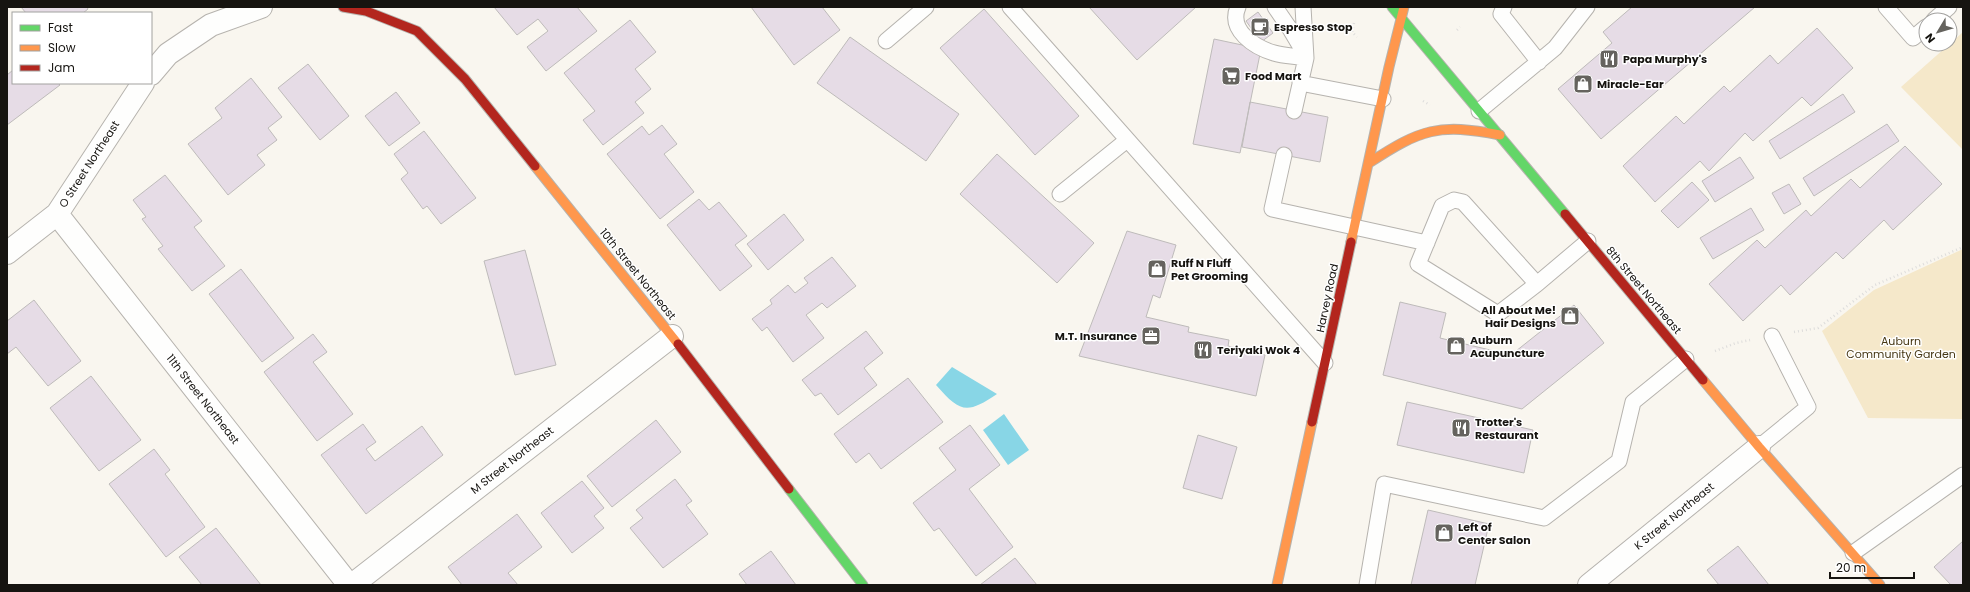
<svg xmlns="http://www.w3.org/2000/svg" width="1970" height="592" viewBox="0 0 1970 592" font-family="Poppins,sans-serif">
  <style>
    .green { fill: #f5e8ca }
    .water { fill: #88d6e6 }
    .building { fill: #e6dce6; stroke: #bebbba }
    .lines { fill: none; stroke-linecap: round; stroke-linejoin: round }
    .lane-casing { stroke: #b6b3ae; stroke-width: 17 }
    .street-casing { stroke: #b6b3ae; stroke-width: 24 }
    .fast-casing { stroke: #b6b3ae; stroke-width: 11 }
    .slow-casing { stroke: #b6b3ae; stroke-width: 11 }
    .jam-casing { stroke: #b6b3ae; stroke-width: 11 }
    .path { stroke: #dddcdb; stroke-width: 2.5; stroke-dasharray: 1 3; stroke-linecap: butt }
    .lane { stroke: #fefefd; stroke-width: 15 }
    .street { stroke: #fefefd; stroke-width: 22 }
    .fast { stroke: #63d668; stroke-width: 9 }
    .slow { stroke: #ff974d; stroke-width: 9 }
    .jam { stroke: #b3261e; stroke-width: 9 }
    .labels { text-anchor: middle; stroke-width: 3; stroke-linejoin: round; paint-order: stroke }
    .poi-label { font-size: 11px; font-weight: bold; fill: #161410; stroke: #fff; text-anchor: start }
    .street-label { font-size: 11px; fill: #161410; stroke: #fff }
    .park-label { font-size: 11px; fill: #463714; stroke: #fff }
  </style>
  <rect width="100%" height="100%" fill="#f9f6ef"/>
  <path class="green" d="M1963 32V150L1901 87Z
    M1963 249V419L1868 418 1822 331 1874 290Z"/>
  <path class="water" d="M952 367 997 394C966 415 960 412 936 385Z
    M1004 414 1029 450 1008 465 983 430Z"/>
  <path class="building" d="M21 7H87L88 9 83 13H26Z
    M494 7H577L597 31 546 71 527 47 548 31 538 19 517 35Z
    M751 7H822L840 30 794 65Z
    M1089 7H1196L1137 60Z
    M1632 7H1755L1601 139 1558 89 1612 43 1603 32Z
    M984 9 1079 116 1035 155 940 48Z
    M1258 12 1273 33 1261 42 1246 21Z
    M630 20 656 52 635 69 651 89 635 102 644 113 603 145 583 120 595 111 564 73Z
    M1817 28 1853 68 1811 106 1802 97 1753 141 1745 133 1709 171 1700 161 1655 202 1623 166 1676 116 1684 124 1724 86 1730 92 1770 55 1778 64Z
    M850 37 959 114 926 161 817 83Z
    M1214 39 1261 49 1240 153 1193 144Z
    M308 64 349 116 320 140 278 88Z
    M13 70V83H58L60 85 7 125V75Z
    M251 78 282 117 268 128 277 140 257 155 265 165 228 195 188 144 222 118 215 108Z
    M396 92 420 123 389 146 365 116Z
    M1843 94 1855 112 1780 159 1769 141Z
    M1250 102 1328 117 1320 162 1242 147Z
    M1887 124 1899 141 1814 196 1803 178Z
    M662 125 677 144 664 154 694 192 660 219 607 154 642 126 649 135Z
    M424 131 476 198 441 224 427 206 423 209 401 179 408 173 394 154Z
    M1905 146 1942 184 1893 230 1884 220 1843 259 1836 252 1790 295 1781 285 1743 321 1709 284 1757 240 1765 248 1806 210 1811 216 1851 179 1860 188Z
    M997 154 1094 243 1057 283 960 194Z
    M1740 157 1754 178 1715 202 1702 181Z
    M165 175 202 221 194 227 225 266 192 291 158 249 163 246 142 219 146 217 133 200Z
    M1692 182 1709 200 1678 228 1661 211Z
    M1789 184 1801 204 1784 214 1772 193Z
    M699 199 709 210 719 202 747 236 735 245 752 266 720 291 667 225Z
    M1751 208 1764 230 1713 259 1700 238Z
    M784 214 804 240 768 270 747 244Z
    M1127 231 1176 245 1160 298 1153 295 1146 317 1189 327 1188 332 1229 340 1228 346 1265 355 1256 396 1079 356Z
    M525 250 556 365 515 375 484 261Z
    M832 257 856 286 827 308 822 303 806 315 824 338 793 362 767 327 762 331 752 319 772 304 770 300 788 285 795 293 808 283 804 278Z
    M241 269 294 338 262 362 209 294Z
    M34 300 81 361 48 386 16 347 7 354V321Z
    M1400 302 1446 313 1440 338 1511 355 1574 305 1604 343 1522 409 1383 375Z
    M866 331 883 353 864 368 877 385 838 415 821 393 815 396 802 380Z
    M313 334 327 352 313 362 353 414 317 441 264 372Z
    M91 376 141 440 99 471 50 408Z
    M908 378 943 422 881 469 869 453 856 463 834 434Z
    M1407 402 1533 430 1524 473 1397 445Z
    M656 420 681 452 612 507 587 476Z
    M363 424 376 442 366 449 375 461 422 426 443 455 366 514 321 455Z
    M970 425 1000 465 969 489 1013 547 976 576 939 528 934 531 913 503 956 470 939 448Z
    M1198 435 1237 447 1222 499 1183 488Z
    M154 449 170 470 165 474 205 527 166 557 109 484Z
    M675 479 692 501 686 505 708 534 663 568 630 528 643 518 636 510Z
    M582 481 604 508 594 516 604 528 572 553 541 513Z
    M1428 510 1489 524 1475 585H1411Z
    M517 514 542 547 508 573 518 585H462L448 567Z
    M216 528 261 585H202L179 557Z
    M1963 541V585H1951L1934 567Z
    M1738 546 1769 585H1719L1707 570Z
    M771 551 796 585H747L739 574Z
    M1015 558 1037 585H980Z"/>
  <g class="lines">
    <g class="lane-casing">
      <path id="lane" d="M1010 7 1325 363
        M1238 7C1228 30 1254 47 1274 53 1284 56 1295 56 1306 58
        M1275 7 1290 29 1303 51
        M1504 7 1501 14 1539 62
        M1886 7 1913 38 1926 27
        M1934 20 1949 7
        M886 41 926 7
        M1300 83 1383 99
        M1294 111 1306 58 1303 7
        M1479 111 1555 48 1587 7
        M1284 155 1272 209 1427 243
        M1060 194 1127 140
        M1454 200 1463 202 1537 284 1498 314 1418 264 1442 206Z
        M1537 284 1588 241
        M1759 447 1808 407 1772 336
        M1853 553 1963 475
        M1367 585 1384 484 1544 518 1619 461 1633 402 1686 359"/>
    </g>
    <g class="street-casing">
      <path id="street" d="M151 74 168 54 211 25 261 7
        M57 214 349 585
        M7 253 57 214 143 83
        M352 585 672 336
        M1589 585 1759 447"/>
    </g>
    <g class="fast-casing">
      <path id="fast" d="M1392 7 1565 214
        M789 489 863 585"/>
    </g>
    <g class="slow-casing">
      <path id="slow" d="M1369 163C1421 129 1438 123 1500 135
        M535 166 678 344
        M1351 242 1389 67 1404 7
        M1703 380 1759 447 1880 585
        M1277 585 1312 422"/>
    </g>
    <g class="jam-casing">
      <path id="jam" d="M343 7 366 11 417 31 465 79 535 166
        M1565 214 1703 380
        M678 344 789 489
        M1312 422 1351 242"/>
    </g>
    <path class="path" d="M1354 23 1352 32 1357 37
      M1457 30 1460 27
      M1423 101 1430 105
      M1794 332 1818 328 1875 285 1963 247
      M1715 351 1736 343 1750 340"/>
    <use href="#lane" class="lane"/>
    <use href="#street" class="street"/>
    <use href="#fast" class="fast"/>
    <use href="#slow" class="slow"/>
    <use href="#jam" class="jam"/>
  </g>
  <defs>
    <g id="cafe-square" transform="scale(1)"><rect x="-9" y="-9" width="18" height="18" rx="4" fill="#65635e" stroke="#fff"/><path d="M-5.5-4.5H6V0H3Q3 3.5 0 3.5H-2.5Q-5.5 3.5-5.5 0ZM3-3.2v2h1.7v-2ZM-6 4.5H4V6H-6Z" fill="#fff"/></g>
    <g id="restaurant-square" transform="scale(1)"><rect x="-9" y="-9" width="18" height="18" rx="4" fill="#65635e" stroke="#fff"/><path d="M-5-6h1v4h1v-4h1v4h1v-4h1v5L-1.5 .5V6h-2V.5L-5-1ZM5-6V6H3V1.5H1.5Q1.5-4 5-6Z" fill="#fff"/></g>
    <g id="supermarket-square" transform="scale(1)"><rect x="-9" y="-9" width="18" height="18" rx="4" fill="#65635e" stroke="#fff"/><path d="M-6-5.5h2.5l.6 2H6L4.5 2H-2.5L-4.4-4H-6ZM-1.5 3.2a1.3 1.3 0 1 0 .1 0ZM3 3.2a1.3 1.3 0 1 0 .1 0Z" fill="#fff"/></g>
    <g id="shop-square" transform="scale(1)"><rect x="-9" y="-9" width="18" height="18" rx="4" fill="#65635e" stroke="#fff"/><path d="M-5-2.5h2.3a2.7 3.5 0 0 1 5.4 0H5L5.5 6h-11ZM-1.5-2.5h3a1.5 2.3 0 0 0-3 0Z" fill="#fff"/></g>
    <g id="office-square" transform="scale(1)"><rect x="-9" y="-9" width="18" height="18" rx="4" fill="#65635e" stroke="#fff"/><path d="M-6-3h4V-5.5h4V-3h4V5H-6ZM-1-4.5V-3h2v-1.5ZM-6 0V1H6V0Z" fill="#fff"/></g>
  </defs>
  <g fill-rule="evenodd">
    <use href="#cafe-square" x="1260" y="27"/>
    <use href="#restaurant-square" x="1609" y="59"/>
    <use href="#supermarket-square" x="1231" y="76"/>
    <use href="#shop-square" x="1583" y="84"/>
    <use href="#shop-square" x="1157" y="269"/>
    <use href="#shop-square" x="1570" y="316"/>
    <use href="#office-square" x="1151" y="336"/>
    <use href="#shop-square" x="1456" y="346"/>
    <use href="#restaurant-square" x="1203" y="350"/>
    <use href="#restaurant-square" x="1461" y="428"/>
    <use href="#shop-square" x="1444" y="533"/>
  </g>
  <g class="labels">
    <g class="poi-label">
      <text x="1274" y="31">Espresso Stop</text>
      <text x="1623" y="63">Papa Murphy's</text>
      <text x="1245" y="80">Food Mart</text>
      <text x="1597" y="88">Miracle-Ear</text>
      <text x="1171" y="267">Ruff N Fluff<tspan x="1171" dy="13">Pet Grooming</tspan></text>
      <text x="1556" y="314" text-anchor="end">All About Me!<tspan x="1556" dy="13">Hair Designs</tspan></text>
      <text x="1137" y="340" text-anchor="end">M.T. Insurance</text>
      <text x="1470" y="344">Auburn<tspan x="1470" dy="13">Acupuncture</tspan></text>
      <text x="1217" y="354">Teriyaki Wok 4</text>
      <text x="1475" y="426">Trotter's<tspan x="1475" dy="13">Restaurant</tspan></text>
      <text x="1458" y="531">Left of<tspan x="1458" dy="13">Center Salon</tspan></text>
    </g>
    <g class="street-label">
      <text transform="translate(89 164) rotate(-57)" y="4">O Street Northeast</text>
      <text transform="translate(638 274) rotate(51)" y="4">10th Street Northeast</text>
      <text transform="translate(1644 290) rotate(50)" y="4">8th Street Northeast</text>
      <text transform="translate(1327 298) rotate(-78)" y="4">Harvey Road</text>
      <text transform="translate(203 399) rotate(52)" y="4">11th Street Northeast</text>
      <text transform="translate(512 460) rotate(-38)" y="4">M Street Northeast</text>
      <text transform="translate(1674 516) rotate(-39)" y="4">K Street Northeast</text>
    </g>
    <g class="park-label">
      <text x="1901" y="345">Auburn<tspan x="1901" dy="13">Community Garden</tspan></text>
    </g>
  </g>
  <rect width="1970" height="592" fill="none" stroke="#161410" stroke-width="16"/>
  <rect x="12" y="12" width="140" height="72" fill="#ffffff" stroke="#a2a19f"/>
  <rect x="20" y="25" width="20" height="6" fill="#63d668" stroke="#a2a19f"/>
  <text x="48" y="32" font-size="12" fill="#161410">Fast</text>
  <rect x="20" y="45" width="20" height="6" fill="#ff974d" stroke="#a2a19f"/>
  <text x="48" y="52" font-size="12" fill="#161410">Slow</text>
  <rect x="20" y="65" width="20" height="6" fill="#b3261e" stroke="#a2a19f"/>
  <text x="48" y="72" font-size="12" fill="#161410">Jam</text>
  <g transform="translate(1938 32) rotate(232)"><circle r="19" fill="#ffffff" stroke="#a2a19f"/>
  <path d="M0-3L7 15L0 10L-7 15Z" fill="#65635e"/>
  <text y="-6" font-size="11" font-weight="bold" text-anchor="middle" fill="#161410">N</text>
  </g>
  <path d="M1830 572v6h84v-6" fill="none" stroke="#161410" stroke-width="2"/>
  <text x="1836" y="572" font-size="12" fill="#161410" stroke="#ffffff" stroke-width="3" paint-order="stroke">20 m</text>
</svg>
